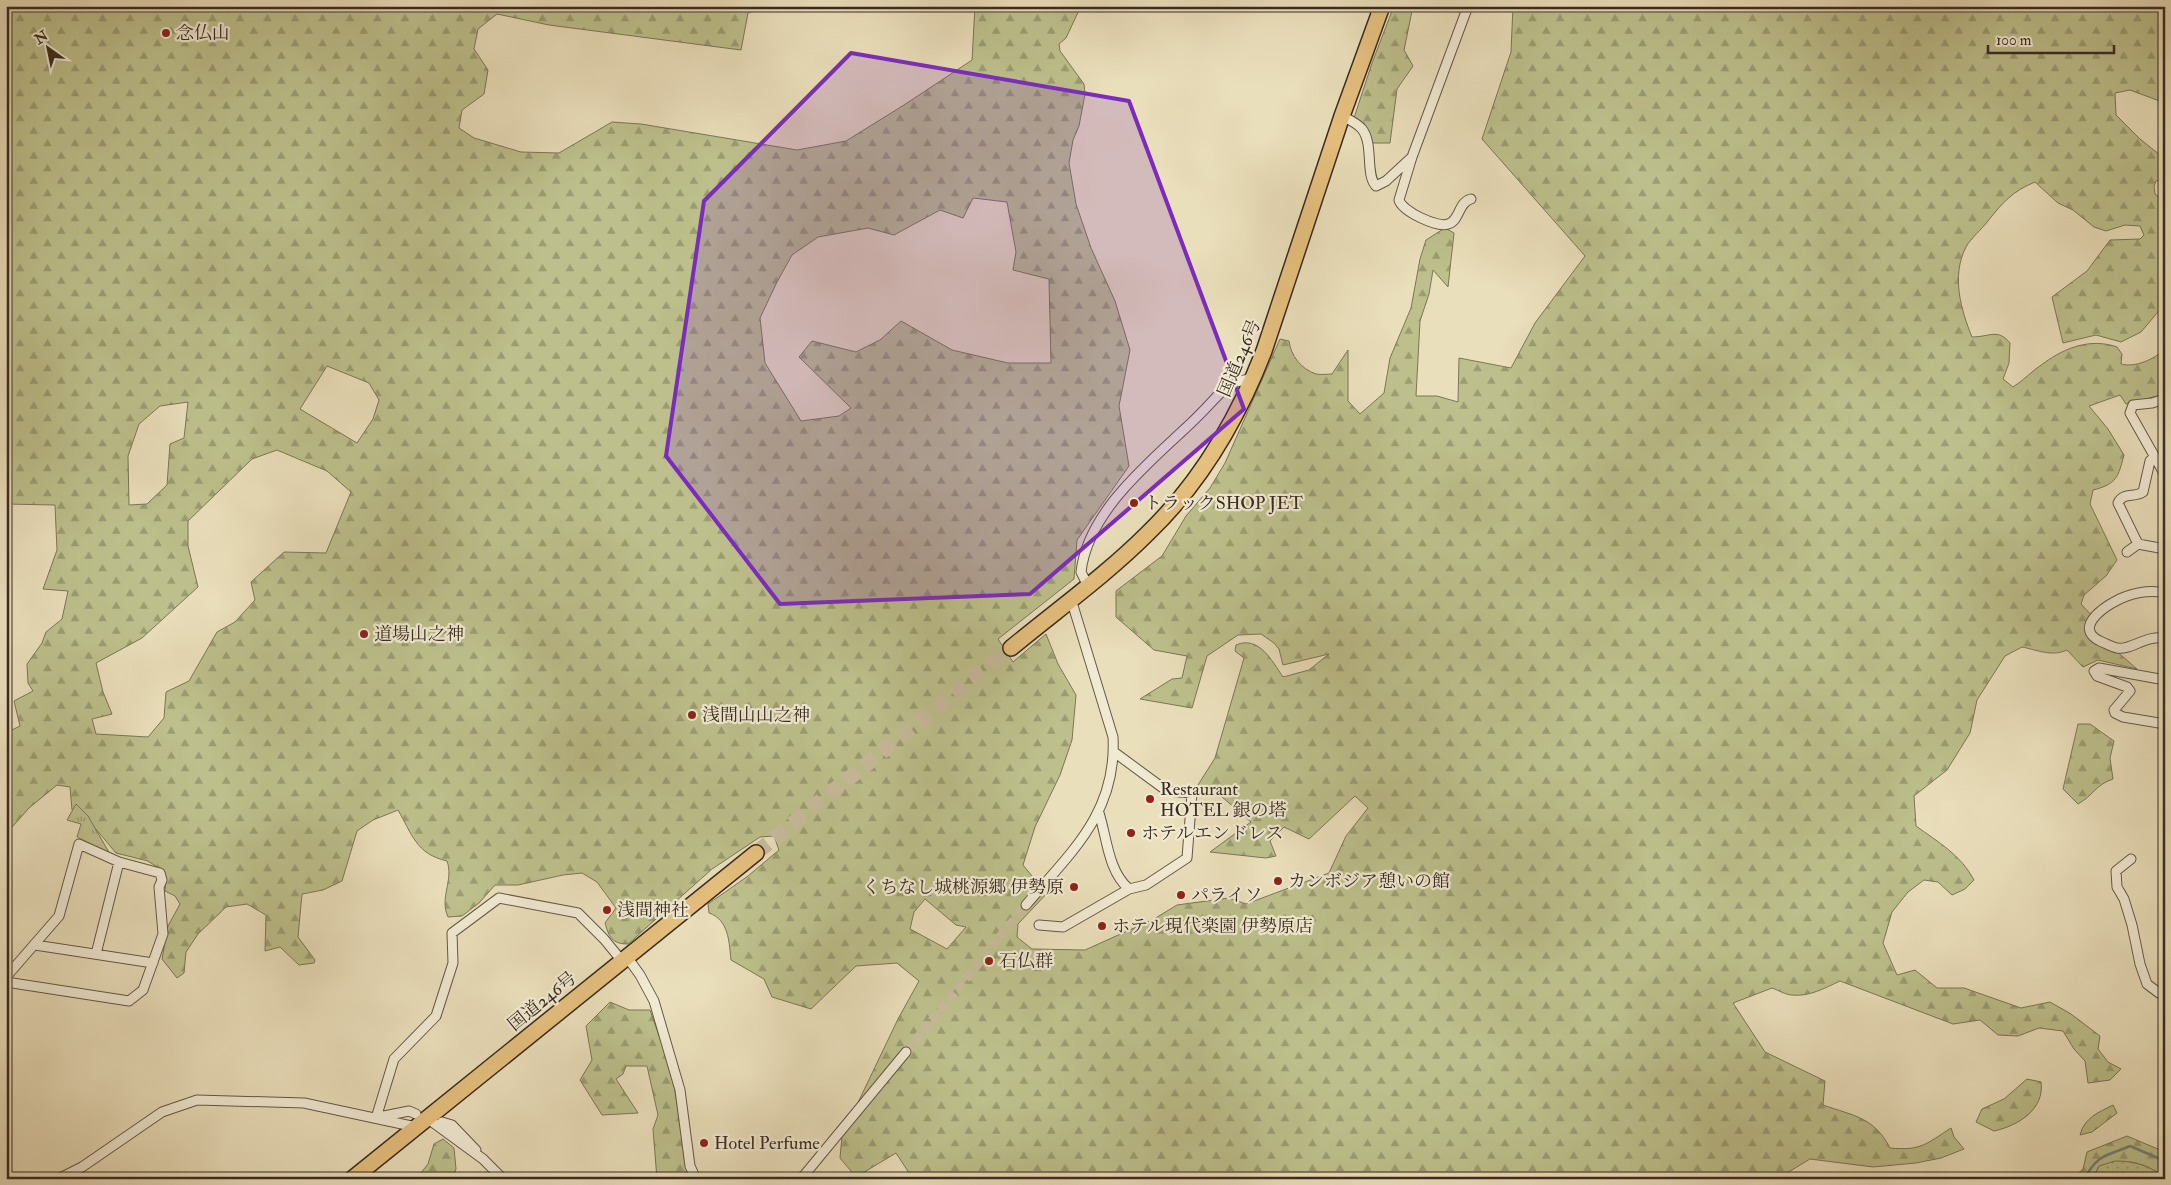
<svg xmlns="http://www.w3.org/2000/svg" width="2171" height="1185" viewBox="0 0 2171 1185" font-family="'IM FELL Double Pica','Noto Serif JP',serif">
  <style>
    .forest { fill: url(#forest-firs); stroke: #7b7656; fill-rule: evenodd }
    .park { fill: url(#park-tufts); stroke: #7b7656 }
    .garden { fill: url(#garden-dots); stroke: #7b7656 }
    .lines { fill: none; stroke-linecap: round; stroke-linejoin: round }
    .stream { stroke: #73817b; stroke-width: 2.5 }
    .street-tunnel { stroke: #c7bb9c; stroke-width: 9; stroke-dasharray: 9 4.5; stroke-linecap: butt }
    .highway-tunnel { stroke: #c7bb9c; stroke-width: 15; stroke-dasharray: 15 8; stroke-linecap: butt }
    .street-casing { stroke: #655846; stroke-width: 11 }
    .highway-casing { stroke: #392b1f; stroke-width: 18 }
    .street { stroke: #f1ead3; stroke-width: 9 }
    .highway { stroke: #e5c07e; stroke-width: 15 }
    .marked { fill: #7b2cbf; fill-opacity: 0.2; stroke: #7b2cbf; stroke-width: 4; stroke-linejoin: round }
    .poi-dot { fill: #8f2418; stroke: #f1ead3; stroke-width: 2 }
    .labels { text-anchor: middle; stroke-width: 4.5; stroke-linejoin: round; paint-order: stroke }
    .poi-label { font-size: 18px; fill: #392b1f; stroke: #f1ead3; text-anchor: start }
    .street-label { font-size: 18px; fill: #392b1f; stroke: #f1ead3 }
  </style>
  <defs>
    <pattern id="forest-firs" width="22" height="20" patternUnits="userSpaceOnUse" patternTransform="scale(1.25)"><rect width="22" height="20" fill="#bdc08c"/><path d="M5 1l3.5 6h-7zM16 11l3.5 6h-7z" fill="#9b9c72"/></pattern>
    <pattern id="park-tufts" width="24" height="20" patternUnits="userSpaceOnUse" patternTransform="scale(1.25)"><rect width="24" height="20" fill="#bdc08c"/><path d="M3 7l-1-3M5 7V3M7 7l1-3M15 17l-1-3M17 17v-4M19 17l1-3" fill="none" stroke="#9b9c72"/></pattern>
    <pattern id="garden-dots" width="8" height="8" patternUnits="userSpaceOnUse" patternTransform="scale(1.25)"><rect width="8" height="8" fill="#bdc08c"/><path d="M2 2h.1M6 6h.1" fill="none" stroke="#9b9c72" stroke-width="1.8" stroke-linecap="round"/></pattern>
  </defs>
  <rect width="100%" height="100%" fill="#eadfbb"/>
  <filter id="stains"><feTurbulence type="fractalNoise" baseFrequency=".004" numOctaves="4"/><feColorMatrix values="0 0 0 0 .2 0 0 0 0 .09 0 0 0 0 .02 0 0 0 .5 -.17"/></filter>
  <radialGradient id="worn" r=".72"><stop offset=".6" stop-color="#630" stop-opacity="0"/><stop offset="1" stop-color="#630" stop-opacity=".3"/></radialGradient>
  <path class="forest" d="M6 6H769L748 13 741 50 549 25 497 14 478 29 474 49 488 70 484 94 462 110 459 128 474 138 521 152 559 153 612 122 641 124 797 150 846 141 904 105 972 60 975 6H1081L1066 38 1059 44 1060 51 1084 84 1085 94 1079 126 1073 140 1069 163 1076 204 1091 248 1115 301 1130 350 1119 406 1129 466 1077 540 1074 579 998 639 1013 662 1046 634 1058 664 1076 695 1072 740 1060 775 1035 827 1023 865 1032 876 1052 888 1018 924 1017 937 1032 949 1085 950 1154 919 1177 905 1229 898 1246 904 1329 873 1346 836 1368 808 1355 796 1309 839 1284 827 1270 841 1276 856 1266 858 1210 852 1251 822 1214 790 1198 785 1215 758 1240 672 1244 658 1235 651 1236 645C1259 635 1272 661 1283 677L1309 670 1329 654 1283 665 1279 649 1274 643 1261 634 1238 635 1207 656 1192 708 1140 699 1172 679 1182 678 1187 656 1154 650 1116 617V591L1162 556 1186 516 1210 488 1225 463 1280 339 1289 341C1291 356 1301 369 1316 374 1321 375 1328 374 1332 374L1348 350V401L1360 414 1384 393 1390 358 1411 308 1420 259 1426 240 1445 228 1454 233 1448 287 1433 270 1429 294 1420 321 1416 396H1437L1458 402 1459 358 1511 368 1535 323 1585 256 1482 139 1511 52 1513 6H2165V103L2130 90 2115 93 2116 115 2140 139 2165 159V178L2156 181 2154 186 2155 194 2165 202V309L2158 312 2141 332 2121 342 2096 335 2063 343 2052 297 2087 271 2110 240 2140 239 2144 235 2140 226 2125 225 2106 231 2094 227 2073 210 2058 203 2035 182C2013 191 2003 202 1988 221 1982 229 1971 238 1966 247 1951 276 1961 310 1972 337 1989 337 1998 328 2010 343L2009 363 2003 379 2013 387C2024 380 2033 370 2044 363 2066 347 2091 338 2117 347L2122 354 2121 364C2135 368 2155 359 2165 349V394L2126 404 2120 395 2089 406 2108 429 2124 455C2118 477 2117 484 2093 490L2090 504 2117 560 2106 576 2084 595 2081 604 2094 618 2089 632 2114 649 2137 669 2098 660 2083 667 2067 650C2052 657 2037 650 2022 647L2005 656 1977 700 1970 733 1947 770 1914 796 1916 826C1938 842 1961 855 1974 880L1965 889 1952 895 1938 882 1924 880 1908 892 1892 912 1883 943 1897 975 1915 970 1937 988H1964L2021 1008 2050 1002 2071 1014 2100 1036 2098 1049 2108 1062 2121 1069 2110 1080 2088 1083 2085 1061 2074 1049 2063 1031 2039 1028 2018 1036 1998 1035 1980 1020 1953 1024 1840 981C1825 988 1809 997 1792 995 1786 995 1778 990 1772 988L1733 1003 1765 1052 1825 1081 1823 1105C1854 1116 1874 1117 1890 1148 1921 1151 1926 1144 1951 1128L1954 1137 1964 1149 1941 1158 1916 1163 1873 1167 1810 1159 1777 1179H913L896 1153 856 1177 840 1158 842 1136 898 1019 919 981 897 963 856 966 811 1009 772 997 764 979 731 960C729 942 729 920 709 913L708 904 748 876 779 850 774 836 760 837 712 869 628 944C612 944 609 937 605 923L616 908 597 882 582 873 563 875 518 885H495L479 903 462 916 448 917C439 898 454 880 447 861 416 854 412 834 398 810L373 820 357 831 342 881 323 890 302 894 298 937 315 960 314 963 299 965 280 947 265 951 266 915 247 904 226 907 198 934 186 952 184 973 177 978 162 959 168 926 180 904 175 896 165 891 166 878 163 871 148 861 116 853 95 828 72 810 70 787 57 785 29 808 6 834V733L20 726 14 701 33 691 28 683 27 664 42 643 46 632 62 619 68 591 43 589 57 550 55 505 6 504ZM973 198 1007 202 1016 252 1013 270 1049 279 1051 363H1008L952 350 901 321 880 340 856 352 812 341 799 357 851 408 839 416 801 421 765 363 760 318 777 282 792 255 818 237 868 228 894 235 940 210 963 218ZM327 366 369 383 379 400 373 419 357 443 300 409ZM188 402 184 438 170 444 167 485 147 504 129 505 128 456 139 424 160 406ZM277 450 327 471 351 492 326 553 284 552 251 582 255 600 235 622 217 632 189 681 166 692 164 718 148 737 96 734 92 719 112 714 103 692 96 663 142 638 198 587 188 546V521L252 459ZM925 899 956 925 966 927 947 949 910 929 914 912Z
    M1394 6H1413L1404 50 1413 66 1397 89 1390 143H1373L1364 123 1354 118 1372 63Z
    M2078 724H2090L2114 741 2110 758 2113 779C2095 785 2094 795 2078 804L2063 789Z
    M610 1002 629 1010H650L672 1073 688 1171 686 1179H657L653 1129 658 1115 647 1066H626L623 1074 616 1079 638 1113 602 1115 580 1080 592 1060 586 1026Z
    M2027 1079 2041 1082C2045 1110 2017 1126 1994 1131L1976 1122 1982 1109 2004 1099Z
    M2113 1105 2117 1113 2092 1132 2080 1135C2084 1118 2099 1112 2113 1105Z
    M2127 1136 2165 1152V1179H2161L2162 1175C2138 1160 2125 1159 2099 1166L2093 1179H2072L2083 1169 2087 1152Z
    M443 1139 454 1148 456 1169 452 1179H416L428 1164 434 1144Z"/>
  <path class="park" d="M76 804 88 816 110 854 77 837 81 824 67 820Z"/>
  <path class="garden" d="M2115 1161C2134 1161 2146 1165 2162 1175L2161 1179H2093L2099 1166Z"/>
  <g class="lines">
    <path class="stream" d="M2084 1179C2099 1153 2105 1157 2130 1146L2158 1158 2165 1165"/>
    <path class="street-tunnel" d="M906 1052 1026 905"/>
    <path class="highway-tunnel" d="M756 853 1011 648"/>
    <g class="street-casing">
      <path id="street" d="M1342 116C1348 119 1357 123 1362 129 1374 144 1365 175 1376 186L1386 181 1412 157 1399 200C1402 211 1437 228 1448 224 1460 221 1458 202 1471 199
        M1412 157 1468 6
        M2165 399 2152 403 2133 405 2130 413 2165 475
        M2138 544 2118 503C2123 492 2134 498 2143 492L2150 461 2154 457
        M2127 552 2138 544 2165 549
        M1088 586 1081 572C1088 511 1149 463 1191 423 1203 412 1214 399 1226 387L1232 383 1253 378
        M2165 593C2152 590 2139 592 2127 596 2109 602 2069 628 2102 642 2107 644 2112 647 2117 648 2130 651 2145 635 2165 638
        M2165 680 2099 668 2094 671 2097 676 2127 687 2130 691 2114 710 2115 713 2123 717 2165 724
        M1099 813C1107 838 1108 871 1129 889L1146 885 1187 858 1192 793 1167 791 1114 752
        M2131 859 2116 871 2117 887 2124 899 2132 925 2140 964 2147 984 2159 993 2165 994
        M1026 905C1071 852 1117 813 1113 737L1071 599
        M1039 925 1063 927 1129 889
        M35 945 153 963
        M96 954 119 862
        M627 957 640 975 654 1001 680 1090 690 1166 696 1179
        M6 977 59 916 79 844 119 862 160 873 162 880 159 887 163 934 143 990 129 1001 6 982
        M379 1117 409 1111 416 1114
        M376 1118 394 1059 436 1016 453 963 452 933 499 898 578 913 604 939 622 961
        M427 1118 483 1159 503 1179
        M442 1122 452 1125 476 1150
        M58 1179 82 1167 162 1112 197 1100 304 1103 416 1127
        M801 1179 906 1052"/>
    </g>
    <g class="highway-casing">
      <path id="highway" d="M1011 648C1057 610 1106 575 1148 533 1200 483 1238 418 1264 351L1342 116 1382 6
        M352 1179 756 853"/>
    </g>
    <use href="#street" class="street"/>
    <use href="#highway" class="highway"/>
  </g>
  <path class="marked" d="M851 53 1129 101 1244 409 1030 594 780 604 666 456 704 201Z"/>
  <g class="poi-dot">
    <circle cx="166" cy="33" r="5"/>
    <circle cx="1134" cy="503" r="5"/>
    <circle cx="364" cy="634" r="5"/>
    <circle cx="692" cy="715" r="5"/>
    <circle cx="1150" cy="799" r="5"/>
    <circle cx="1131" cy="833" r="5"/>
    <circle cx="1278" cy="881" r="5"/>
    <circle cx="1074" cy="887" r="5"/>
    <circle cx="1181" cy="895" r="5"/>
    <circle cx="607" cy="910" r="5"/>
    <circle cx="1102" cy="926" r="5"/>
    <circle cx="989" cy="961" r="5"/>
    <circle cx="704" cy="1143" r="5"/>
  </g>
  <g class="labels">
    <g class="poi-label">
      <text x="176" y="39">念仏山</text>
      <text x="1144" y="509">トラックSHOP JET</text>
      <text x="374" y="640">道場山之神</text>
      <text x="702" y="721">浅間山山之神</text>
      <text x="1160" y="795">Restaurant<tspan x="1160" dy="21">HOTEL 銀の塔</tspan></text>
      <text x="1141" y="839">ホテルエンドレス</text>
      <text x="1288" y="887">カンボジア憩いの館</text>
      <text x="1064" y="893" text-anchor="end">くちなし城桃源郷 伊勢原</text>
      <text x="1191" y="901">パライソ</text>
      <text x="617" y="916">浅間神社</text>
      <text x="1112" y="932">ホテル現代楽園 伊勢原店</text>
      <text x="999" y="967">石仏群</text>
      <text x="714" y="1149">Hotel Perfume</text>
    </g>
    <g class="street-label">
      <text transform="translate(1239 358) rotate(-67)" y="6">国道246号</text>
      <text transform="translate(542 1001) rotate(-39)" y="6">国道246号</text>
    </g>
  </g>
  <rect width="2171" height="1185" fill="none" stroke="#eadfbb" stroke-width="25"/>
  <rect x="8" y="8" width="2156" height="1170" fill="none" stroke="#392b1f" stroke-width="2.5"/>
  <rect x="12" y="12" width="2146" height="1160" fill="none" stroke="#392b1f"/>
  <g transform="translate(48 48) rotate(327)" stroke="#f1ead3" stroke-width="4" paint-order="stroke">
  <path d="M0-4L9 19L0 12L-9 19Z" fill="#392b1f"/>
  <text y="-8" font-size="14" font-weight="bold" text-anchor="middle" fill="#392b1f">N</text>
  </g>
  <path d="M1988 45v8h126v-8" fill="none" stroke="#392b1f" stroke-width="2.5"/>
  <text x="1996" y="45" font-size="15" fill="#392b1f" stroke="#f1ead3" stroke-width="4" paint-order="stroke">100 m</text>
  <rect width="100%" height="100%" filter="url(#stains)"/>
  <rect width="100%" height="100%" fill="url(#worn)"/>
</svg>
